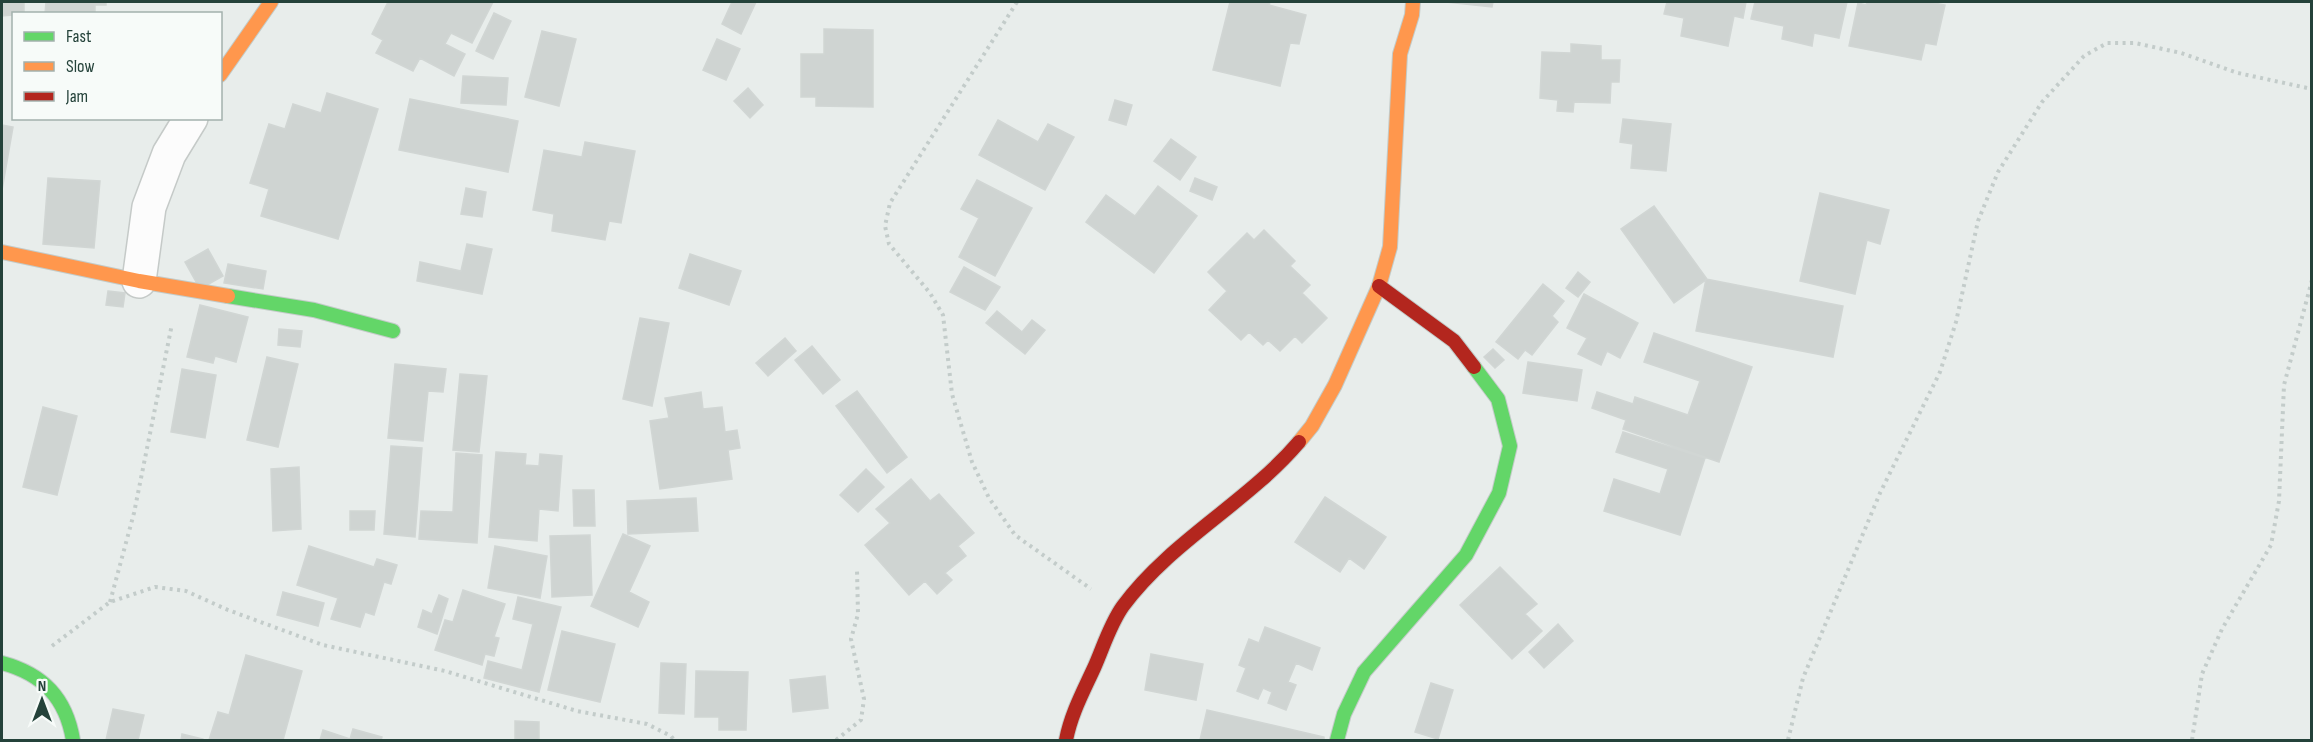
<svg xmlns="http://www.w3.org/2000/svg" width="2313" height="742" viewBox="0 0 2313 742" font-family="'Sofia Sans Condensed',sans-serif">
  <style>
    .building { fill: #cfd4d2; stroke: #d1d6d4; stroke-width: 1.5 }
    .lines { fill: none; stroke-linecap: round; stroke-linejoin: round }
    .street-casing { stroke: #c5cac8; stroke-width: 36 }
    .fast-casing { stroke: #c3cbc8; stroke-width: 16 }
    .slow-casing { stroke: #c3cbc8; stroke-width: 16 }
    .jam-casing { stroke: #c3cbc8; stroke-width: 16 }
    .path { stroke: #c3ccca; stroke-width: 4; stroke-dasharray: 3 4.5; stroke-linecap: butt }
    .street { stroke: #fcfcfc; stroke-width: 33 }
    .fast { stroke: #63d668; stroke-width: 14 }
    .slow { stroke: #ff974d; stroke-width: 14 }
    .jam { stroke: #b3261e; stroke-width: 14 }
  </style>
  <rect width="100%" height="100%" fill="#e8edeb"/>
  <path class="building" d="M2 2H24V14L2 16Z
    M46 2H106V5H95V14H45Z
    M388 2H493L472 43 451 33 445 44 465 54 454 76 420 58 413 71 376 53 383 40 372 34Z
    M732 2H756L741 34 722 24Z
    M1230 2H1270L1269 5 1306 15 1299 44 1290 43 1280 86 1213 70Z
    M1446 2H1493L1492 7Z
    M1667 2H1746L1743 18 1734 16 1728 46 1681 36 1684 18 1664 14Z
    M1755 2H1847L1839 38 1814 33 1812 46 1782 39 1784 26 1751 19Z
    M1867 2H1929L1945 5 1936 45 1925 43 1921 60 1849 46 1858 3 1866 5Z
    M494 13 511 21 493 59 476 51Z
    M824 29 873 30V107L816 106V97H801V54H824Z
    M542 31 576 39 559 106 525 97Z
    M717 39 740 49 726 80 703 70Z
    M1571 44 1601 46V60H1620L1619 82H1611L1610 103 1574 102 1573 112 1557 111 1558 100 1540 98 1542 52 1571 53Z
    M463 76 508 78 506 105 461 103Z
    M748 88 763 105 750 118 734 101Z
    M327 93 378 109 338 239 261 216 269 189 250 183 269 124 285 129 293 104 321 113Z
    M410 99 518 121 508 172 399 150Z
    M1115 100 1132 105 1126 125 1109 120Z
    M1623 119 1671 124 1666 171 1631 168 1633 144 1620 142Z
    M998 120 1038 142 1048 124 1074 137 1045 190 979 155Z
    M2 125 13 127 2 190Z
    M1171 139 1196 157 1180 180 1154 161Z
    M585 142 635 151 621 223 609 221 605 240 552 231 554 214 533 210 544 150 582 157Z
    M48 178 100 181 94 248 43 244Z
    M1195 178 1217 187 1212 200 1190 191Z
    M977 180 1032 208 995 276 959 257 979 218 961 209Z
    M1158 186 1197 216 1154 273 1086 222 1106 195 1135 216Z
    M466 188 486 192 482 217 461 214Z
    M1820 193 1889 210 1880 244 1867 240 1855 294 1800 281Z
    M1654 206 1707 279 1674 303 1621 229Z
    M1264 230 1295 261 1290 266 1310 285 1302 293 1327 318 1302 343 1295 336 1280 351 1268 340 1263 345 1249 332 1241 340 1209 310 1227 291 1208 272 1247 233 1254 240Z
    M467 244 492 249 482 294 417 281 420 262 461 271Z
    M208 249 223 276 200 289 185 262Z
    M690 254 741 271 729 305 679 288Z
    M228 264 266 271 263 289 224 283Z
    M964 267 1000 287 985 310 950 292Z
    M1578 272 1590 282 1578 297 1566 288Z
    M1706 279 1843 306 1833 357 1696 331Z
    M1543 284 1564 301 1552 316 1558 322 1532 355 1525 350 1518 359 1496 342Z
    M108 291 125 293 123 307 106 305Z
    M1584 294 1638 323 1620 358 1607 351 1601 365 1578 354 1587 338 1567 328Z
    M200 305 248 317 236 362 215 356 213 363 187 357Z
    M997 311 1022 332 1032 320 1045 330 1025 354 986 323Z
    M640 318 669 323 652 406 623 399Z
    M279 329 302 331 300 347 278 345Z
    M1654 333 1752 367 1719 462 1623 429 1626 420 1592 408 1597 392 1633 404 1635 397 1688 415 1700 381 1644 362Z
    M785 338 796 351 768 376 756 363Z
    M812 346 840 380 823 394 795 360Z
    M1493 349 1504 360 1495 368 1484 357Z
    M267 357 298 364 278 447 247 440Z
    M1528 362 1582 370 1577 401 1523 393Z
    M395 364 446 369 443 392 428 391 423 441 388 438Z
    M182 369 216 375 205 438 171 432Z
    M460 374 487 376 479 452 453 450Z
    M857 391 907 457 887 473 836 406Z
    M701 392 703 409 722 407 725 432 737 430 740 448 728 450 732 479 660 489 650 421 669 418 665 398Z
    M43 407 77 416 57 495 23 487Z
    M1623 432 1705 458 1680 535 1604 511 1614 479 1660 494 1668 469 1616 452Z
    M391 446 422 448 415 537 384 534Z
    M496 452 526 454 525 465 539 466 540 454 562 456 558 511 539 509 537 541 489 537Z
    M456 453 482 455 477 543 419 539 421 511 453 512Z
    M299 467 301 529 273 531 271 469Z
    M866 469 884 487 858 512 840 495Z
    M911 479 930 501 939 494 974 533 958 546 966 556 945 573 952 580 937 594 925 581 909 595 865 545 890 523 876 509Z
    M573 490H594L595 526H574Z
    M1325 497 1386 537 1364 569 1349 558 1340 572 1295 542Z
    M696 498 698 531 628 534 627 501Z
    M350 511H375L374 530H350Z
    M623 534 650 546 629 592 649 602 638 627 591 606Z
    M590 535 592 595 552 597 550 536Z
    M309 546 374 567 377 559 397 565 391 584 384 582 374 615 365 612 360 627 331 619 338 598 297 585Z
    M495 546 547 556 540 598 488 588Z
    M1500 567 1537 604 1525 614 1542 631 1512 659 1460 605Z
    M463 590 505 604 494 637 499 638 494 656 485 654 482 665 435 650 445 620 453 622Z
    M283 592 324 603 318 626 277 615Z
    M439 595 448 599 437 634 418 627 423 610 432 614Z
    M518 597 561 607 539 692 484 678 488 661 522 670 533 624 513 619Z
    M1558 624 1573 641 1544 668 1529 652Z
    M1265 627 1320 648 1312 670 1296 663 1288 682 1296 685 1286 710 1268 703 1272 692 1263 688 1258 699 1237 691 1246 668 1239 665 1249 639 1259 643Z
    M562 631 615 644 600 702 548 690Z
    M1151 654 1203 664 1196 700 1145 690Z
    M246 655 302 671 283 740H209L218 712 229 715Z
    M661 663 686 664 684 714 659 713Z
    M696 671 748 672 746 730H719V717H695Z
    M825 676 828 708 793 712 790 680Z
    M1431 683 1453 690 1438 739 1415 732Z
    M113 709 144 715 138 740H106Z
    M1207 710 1324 737V740H1200Z
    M515 721 539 722V740H515Z
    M353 729 382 737 381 740H320L323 730 350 739Z
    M182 734 203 739V740H181Z"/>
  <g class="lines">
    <g class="street-casing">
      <path id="street" d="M139 281 149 207 169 154 191 118"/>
    </g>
    <g class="fast-casing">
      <path id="fast" d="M228 296 314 310 393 331
        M2 663C43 674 66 698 73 740
        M1337 740 1344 714 1364 672 1466 555 1499 493 1510 446 1498 399 1474 367"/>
    </g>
    <g class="slow-casing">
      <path id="slow" d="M220 75 271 2
        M2 252 139 281 228 296
        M1299 442 1312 426 1335 385 1379 286 1390 247 1400 54 1412 15 1413 2"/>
    </g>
    <g class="jam-casing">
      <path id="jam" d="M1379 286 1454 341 1474 367
        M1066 740C1071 714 1083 692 1094 668 1103 648 1110 624 1123 606 1171 541 1247 503 1299 442"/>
    </g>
    <path class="path" d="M1017 2 890 203 885 226 889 244 930 293 943 315 952 394 972 462 989 498 1015 535 1091 589
      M110 602 134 513 172 324
      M52 646 110 602 155 587 186 591 228 610 323 645 445 671 577 711 647 724 671 736 674 740
      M836 740 861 720 864 699 851 639 858 614 857 570
      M1788 740 1803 678 1880 493 1940 372 1956 322 1978 221 1998 172 2042 102 2084 56 2107 43H2135L2181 53 2238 73 2312 89
      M2192 740 2202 674 2222 629 2271 545 2279 501 2284 385 2312 280"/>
    <use href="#street" class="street"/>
    <use href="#fast" class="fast"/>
    <use href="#slow" class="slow"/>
    <use href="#jam" class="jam"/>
  </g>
  <rect width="2313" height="742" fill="none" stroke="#24423a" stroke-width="6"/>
  <rect x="12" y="12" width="210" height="108" fill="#f7fbf9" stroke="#a3b1ad" stroke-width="1.5"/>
  <rect x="24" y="32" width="30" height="9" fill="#63d668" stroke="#a3b1ad" stroke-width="1.5"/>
  <text x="66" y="42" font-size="18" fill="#24423a">Fast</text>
  <rect x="24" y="62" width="30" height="9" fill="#ff974d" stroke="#a3b1ad" stroke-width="1.5"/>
  <text x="66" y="72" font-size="18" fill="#24423a">Slow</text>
  <rect x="24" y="92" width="30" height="9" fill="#b3261e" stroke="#a3b1ad" stroke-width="1.5"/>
  <text x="66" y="102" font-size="18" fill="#24423a">Jam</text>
  <g transform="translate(42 700)" stroke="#f7fbf9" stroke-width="4.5" paint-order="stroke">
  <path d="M0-4.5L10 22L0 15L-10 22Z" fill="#24423a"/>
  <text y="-9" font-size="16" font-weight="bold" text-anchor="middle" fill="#24423a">N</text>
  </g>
</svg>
